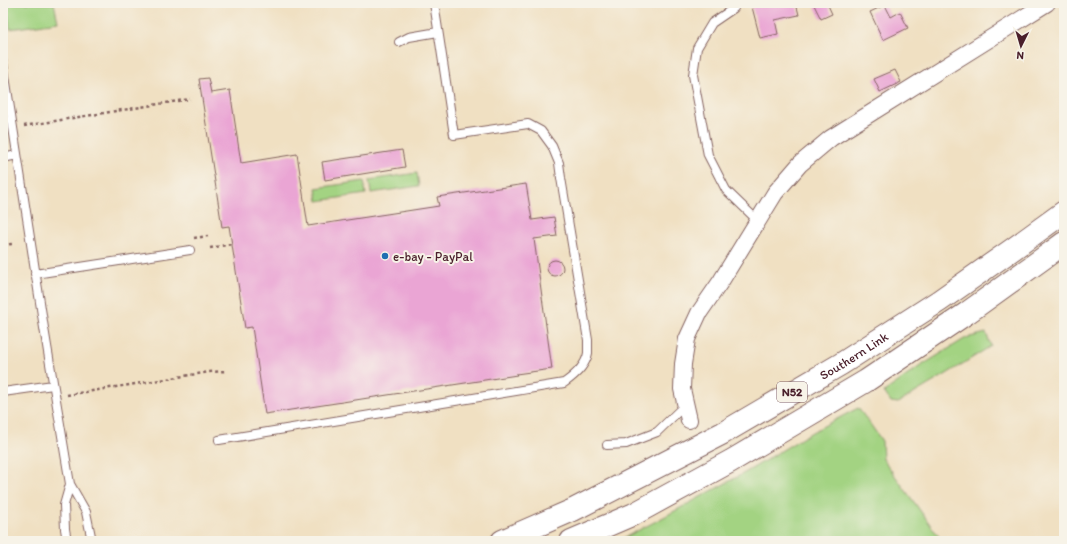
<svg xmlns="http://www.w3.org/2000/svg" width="1067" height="544" viewBox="0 0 1067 544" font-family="Itim,sans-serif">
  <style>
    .green { fill: #a3d382; stroke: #767956 }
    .building { fill: #eaa5d4 }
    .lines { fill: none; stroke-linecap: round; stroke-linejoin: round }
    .service-casing { stroke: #846360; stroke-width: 10 }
    .minor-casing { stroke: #846360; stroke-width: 18 }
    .primary-casing { stroke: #846360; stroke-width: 24 }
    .path { stroke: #846360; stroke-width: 2.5; stroke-dasharray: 3 3; stroke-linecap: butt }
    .service { stroke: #fff; stroke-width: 8 }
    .minor { stroke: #fff; stroke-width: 16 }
    .primary { stroke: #fff; stroke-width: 22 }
    .poi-dot { fill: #1f6fb2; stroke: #f7f3e8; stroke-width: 1.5 }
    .labels { text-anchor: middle; stroke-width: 4; stroke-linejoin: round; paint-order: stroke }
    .shield { fill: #f7f3e8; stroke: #7e5f64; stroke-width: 1 }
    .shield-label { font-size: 12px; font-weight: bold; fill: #4a1f2b }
    .poi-label { font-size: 13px; fill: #4a1f2b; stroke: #f7f3e8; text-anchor: start }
    .street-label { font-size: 13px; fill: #4a1f2b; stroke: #f7f3e8 }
  </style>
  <rect width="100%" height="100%" fill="#f7f3e8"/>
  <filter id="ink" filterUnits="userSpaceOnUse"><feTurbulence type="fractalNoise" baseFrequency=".025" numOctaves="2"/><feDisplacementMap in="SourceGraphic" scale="8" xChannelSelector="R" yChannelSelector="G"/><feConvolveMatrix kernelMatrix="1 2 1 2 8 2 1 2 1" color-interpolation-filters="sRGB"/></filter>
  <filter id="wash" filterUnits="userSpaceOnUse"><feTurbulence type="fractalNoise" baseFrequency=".012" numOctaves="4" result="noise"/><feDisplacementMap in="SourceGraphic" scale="16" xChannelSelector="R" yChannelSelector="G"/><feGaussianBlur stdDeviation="0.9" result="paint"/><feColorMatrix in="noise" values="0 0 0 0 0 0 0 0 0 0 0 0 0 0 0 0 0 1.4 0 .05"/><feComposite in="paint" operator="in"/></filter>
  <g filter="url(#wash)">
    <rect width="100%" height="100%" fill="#f0e0c2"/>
    <path class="green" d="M6 3H54L58 22 10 29Z
      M417 173 419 186 371 193 369 180Z
      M364 181 366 194 318 201 316 188Z
      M986 333 991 346 945 375 898 403 891 402 884 392 919 367 966 338Z
      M858 408 868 421 882 441 883 459 942 541H618L660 519 748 471 812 432Z"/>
    <g id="blocks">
      <path class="building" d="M751 3H770L771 6 786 3H796L799 15 775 20 778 34 760 38Z
        M813 3H827L832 14 821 19Z
        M885 5 891 17 900 12 908 28 883 40 870 12Z
        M895 70 901 82 880 92 874 79Z
        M208 78 211 93 230 90 241 163 297 154 308 226 439 206 437 197 526 184 532 220 554 217 557 236 534 239 552 369 516 374 517 375 265 414 252 327 245 328 229 226 222 227 199 79Z
        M402 150 405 167 325 180 322 162Z
        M547 268a8 8 0 1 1 16 0a8 8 0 1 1-16 0Z"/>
    </g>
  </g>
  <g filter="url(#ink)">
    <use href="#blocks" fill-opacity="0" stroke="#846360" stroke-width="1"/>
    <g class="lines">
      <g class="service-casing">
        <path id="service" d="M734 8 712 23 697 48 693 75 708 155 726 190 758 221
          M399 42 409 37 438 32
          M3 63 44 328 70 484 86 512 92 541
          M3 158 17 155
          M35 274 190 250
          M3 392 53 385
          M219 440 564 383C574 376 586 366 588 353 588 349 588 344 588 340L561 178 559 163 552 146 541 131 528 124 454 135 434 3
          M607 445 626 444 657 432 686 404
          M67 541 65 529 64 505 70 484"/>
      </g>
      <g class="minor-casing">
        <path id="minor" d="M689 420 682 389 683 364 687 339 699 313 721 281 775 193 800 164 831 138 1047 3"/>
      </g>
      <g class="primary-casing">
        <g id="primary">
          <path id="s1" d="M502 541 573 510 723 433 841 364 939 301 1013 249 1064 212"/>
          <path d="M571 541 634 514 731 461 866 381 967 313 1045 257 1064 243"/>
        </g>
      </g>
      <path class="path" d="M24 126 190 99
        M194 238 208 236
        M3 245 12 244
        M210 248 232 244
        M67 395 209 372 227 371"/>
      <use href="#service" class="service"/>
      <use href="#minor" class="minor"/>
      <use href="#primary" class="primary"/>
    </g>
  </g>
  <circle class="poi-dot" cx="385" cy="256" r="4"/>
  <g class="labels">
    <rect class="shield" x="777" y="382" width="30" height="20" rx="3"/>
    <g class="shield-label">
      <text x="792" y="396">N52</text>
    </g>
    <g class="poi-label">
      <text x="393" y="261">e-bay - PayPal</text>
    </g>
    <g class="street-label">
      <text dy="5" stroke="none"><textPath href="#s1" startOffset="398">Southern Link</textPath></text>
    </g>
  </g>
  <rect width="1067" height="544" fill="none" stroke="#f7f3e8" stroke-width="16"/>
  <g transform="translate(1021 46) rotate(185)" stroke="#f7f3e8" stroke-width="3" paint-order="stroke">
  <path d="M0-3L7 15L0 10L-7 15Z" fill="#4a1f2b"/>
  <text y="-6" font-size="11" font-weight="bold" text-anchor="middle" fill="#4a1f2b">N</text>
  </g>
</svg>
